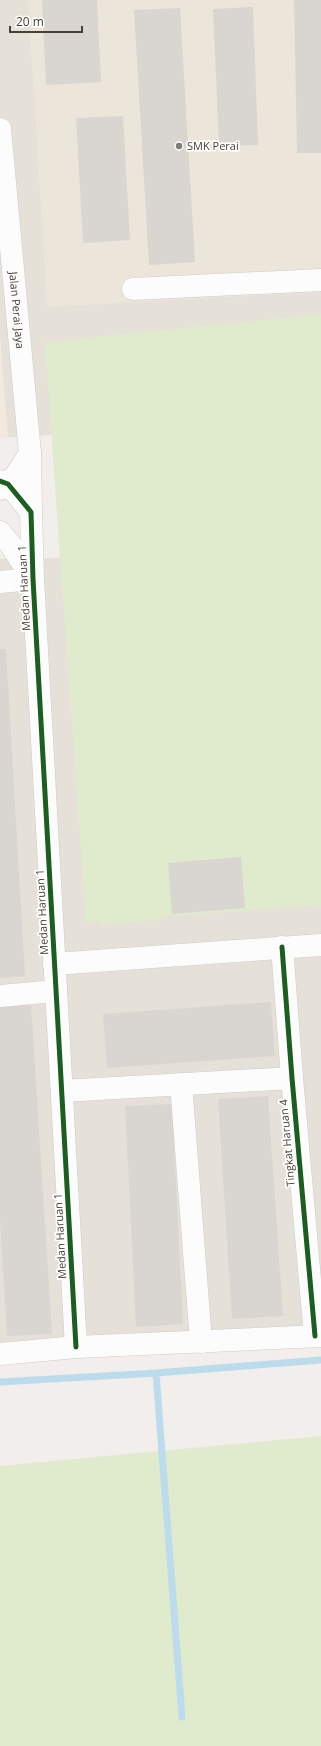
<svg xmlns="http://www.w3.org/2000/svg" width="321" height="1746" viewBox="0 0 321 1746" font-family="'Open Sans',sans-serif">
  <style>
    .residential { fill: #e5e0d8 }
    .commercial { fill: #f3e9de }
    .education { fill: #ebe5da }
    .green { fill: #e0eacc }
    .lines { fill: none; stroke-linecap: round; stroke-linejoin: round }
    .stream { stroke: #bcdcee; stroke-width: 7 }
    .building { fill: #d9d6d2 }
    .minor-casing { stroke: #cfccc8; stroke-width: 23 }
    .minor { stroke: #fdfcfc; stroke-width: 22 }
    .cycleway-casing { stroke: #fff; stroke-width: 8 }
    .cycleway { stroke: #1b5e20; stroke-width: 5 }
    .poi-dot { fill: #827d76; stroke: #fff; stroke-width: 1.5 }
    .labels { text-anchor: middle; stroke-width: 3.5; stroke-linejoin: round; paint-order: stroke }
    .poi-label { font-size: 11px; fill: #474037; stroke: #fff; text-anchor: start }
    .street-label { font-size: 11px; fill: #474037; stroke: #fff }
  </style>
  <rect width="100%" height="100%" fill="#f1eeeb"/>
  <path class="residential" d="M0 0H321V1341L0 1360V559L60 558 52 435 0 438Z"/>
  <path class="commercial" d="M0 335 8 438H0Z"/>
  <path class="education" d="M28 0H321V292L47 307Z"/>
  <path class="green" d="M321 314V905L159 917V920L99 925V921L86 922 45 342Z
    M321 1436V1746H0V1466Z"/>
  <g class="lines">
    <path class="stream" d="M156 1373 182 1717
      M0 1382 156 1373 321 1360"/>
  </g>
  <path class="building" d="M42 0H97L101 82 46 85Z
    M294 0H321V153H297Z
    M253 7 258 145 219 146 213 9Z
    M180 8 195 262 149 265 134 10Z
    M123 116 130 240 83 243 76 118Z
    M0 649H6L25 976 0 978Z
    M241 857 245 908 172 914 168 863Z
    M271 1002 275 1056 107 1068 103 1014Z
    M31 1004 52 1334 7 1336 0 1223V1006Z
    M268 1096 283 1316 232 1319 218 1099Z
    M172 1104 183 1324 136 1327 125 1106Z"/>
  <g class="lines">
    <g class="minor-casing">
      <g id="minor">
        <path id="s1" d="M0 129 30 453C22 467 14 480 0 489"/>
        <path d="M133 289 321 280"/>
        <path d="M30 453 31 512"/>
        <path d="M0 481 8 484 31 512 33 579 76 1347"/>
        <path d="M0 532 13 548 32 578"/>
        <path d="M0 582 33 579"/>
        <path d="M282 947 292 1078 315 1336"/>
        <path d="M54 964 321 945"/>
        <path d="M0 996 56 991"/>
        <path d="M181 1084 201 1342"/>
        <path d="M62 1091 292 1078"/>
        <path d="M0 1354 76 1347 321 1336"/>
      </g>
    </g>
    <use href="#minor" class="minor"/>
    <g class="cycleway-casing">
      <path id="cycleway" d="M0 481 8 484 31 512 33 579 76 1347
        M282 947 292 1078 315 1336"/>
    </g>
    <use href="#cycleway" class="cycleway"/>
  </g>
  <circle class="poi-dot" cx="179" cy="146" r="4"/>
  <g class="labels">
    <g class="poi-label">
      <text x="187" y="150">SMK Perai</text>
    </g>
    <g class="street-label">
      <text dy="4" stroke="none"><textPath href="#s1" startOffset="182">Jalan Perai Jaya</textPath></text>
      <text transform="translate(24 588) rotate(-93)" y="4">Medan Haruan 1</text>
      <text transform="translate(42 912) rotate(-93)" y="4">Medan Haruan 1</text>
      <text transform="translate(287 1143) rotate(-95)" y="4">Tingkat Haruan 4</text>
      <text transform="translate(60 1236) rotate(-93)" y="4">Medan Haruan 1</text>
    </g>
  </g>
  <path d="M10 26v6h72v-6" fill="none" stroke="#474037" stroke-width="2"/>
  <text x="16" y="26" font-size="12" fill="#474037" stroke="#ffffff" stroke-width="3" paint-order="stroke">20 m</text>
</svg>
